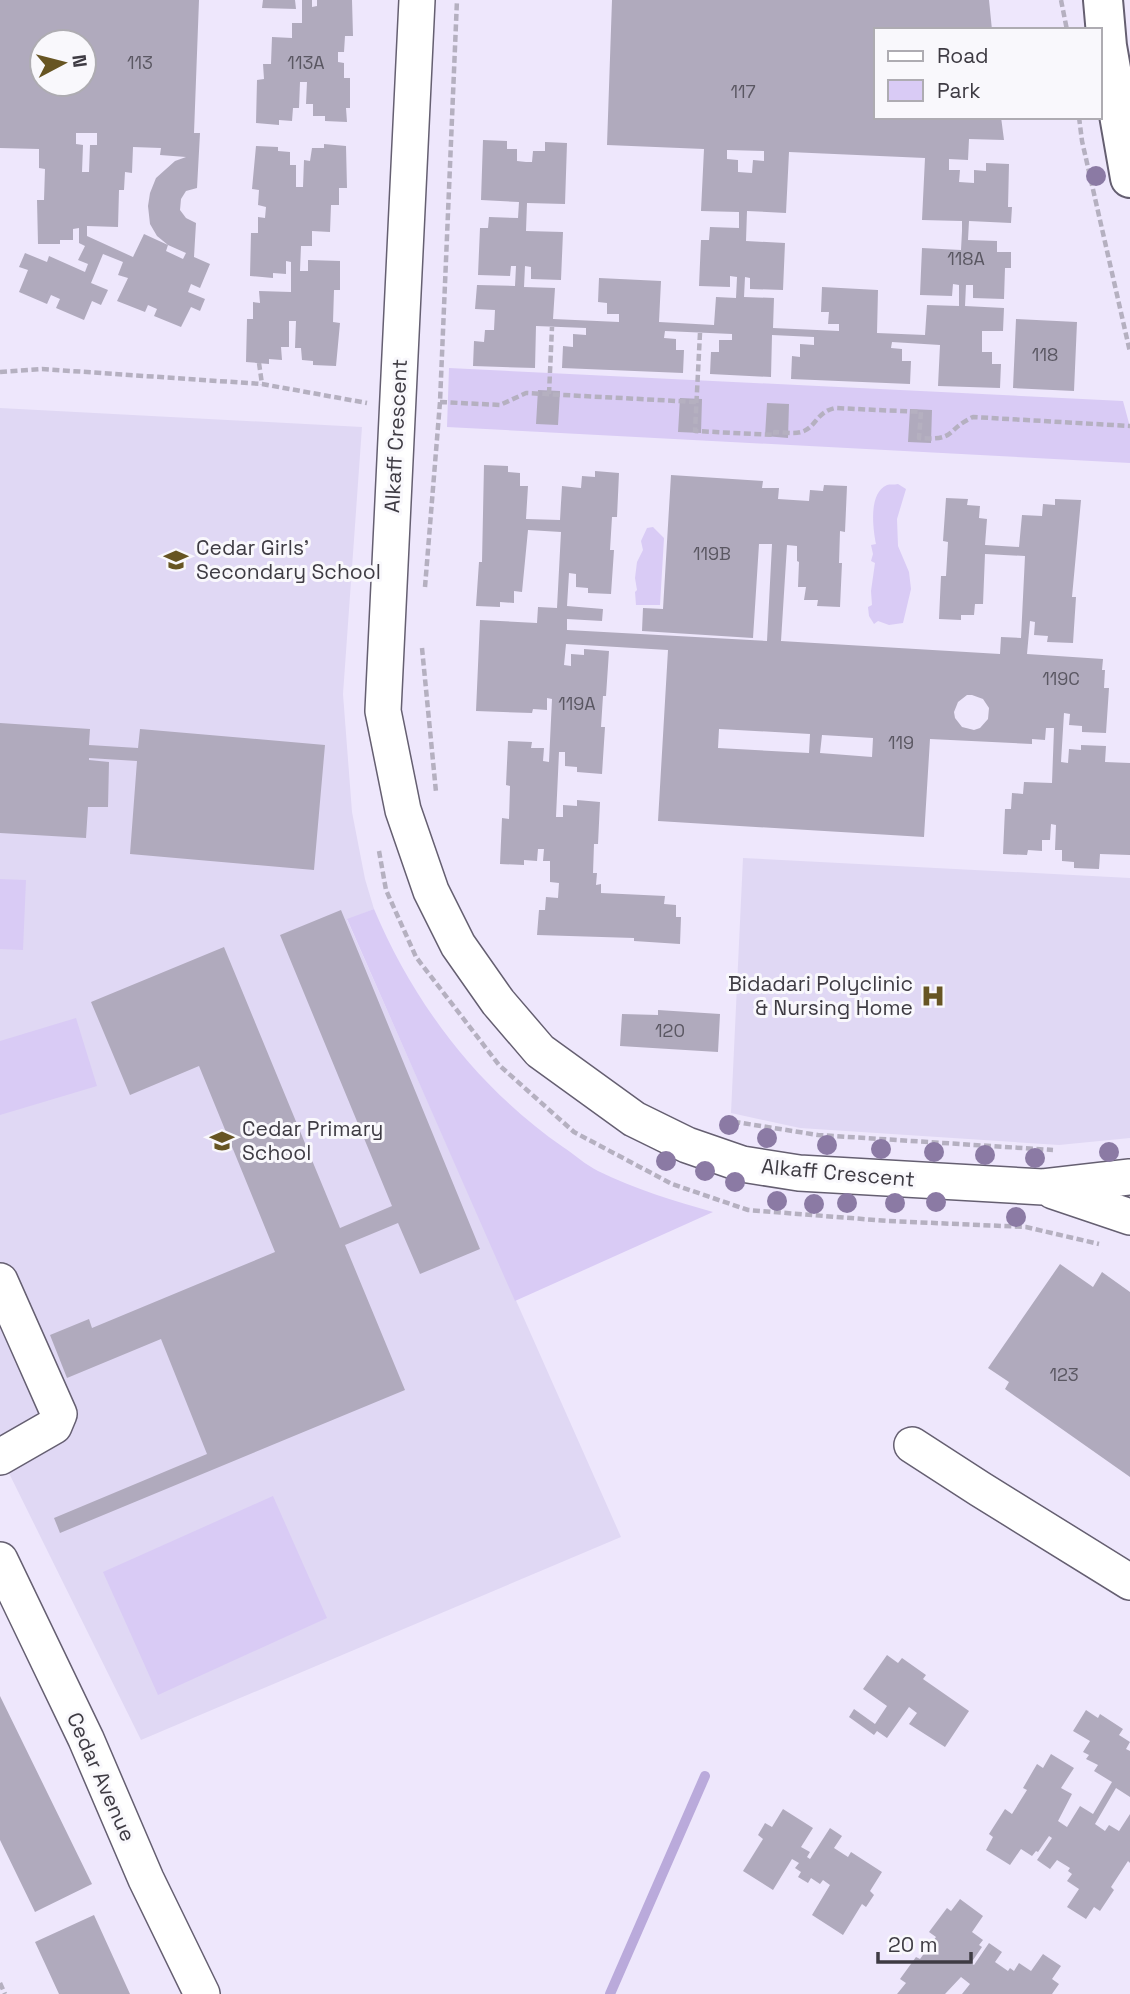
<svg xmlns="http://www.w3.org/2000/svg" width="1130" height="1994" viewBox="0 0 1130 1994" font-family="'Space Grotesk',sans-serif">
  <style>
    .built { fill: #e0d8f4 }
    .green { fill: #d9cbf5 }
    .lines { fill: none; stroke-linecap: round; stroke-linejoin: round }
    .stream { stroke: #baaadb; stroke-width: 10 }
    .building { fill: #b0aabd; fill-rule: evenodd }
    .minor-casing { stroke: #655f71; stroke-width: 38 }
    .major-casing { stroke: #655f71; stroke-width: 42 }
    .path { stroke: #b5b0c0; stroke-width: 4.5; stroke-dasharray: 7 3.5; stroke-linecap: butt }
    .minor { stroke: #fff; stroke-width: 35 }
    .major { stroke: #fff; stroke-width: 38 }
    .tree { fill: #8b7aa4 }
    .labels { text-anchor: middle; stroke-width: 6; stroke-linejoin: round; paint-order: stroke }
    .number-label { font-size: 18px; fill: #5a5762 }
    .street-label { font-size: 21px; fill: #3e3b43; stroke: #f9f8fc }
    .poi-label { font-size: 21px; fill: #3e3b43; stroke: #f9f8fc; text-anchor: start }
  </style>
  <rect width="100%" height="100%" fill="#eee7fc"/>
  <path class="built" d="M0 408 362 427 343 694 352 812 365 879 374 909 347 920 621 1537 141 1740 0 1455Z
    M743 858 1130 878V1138L1059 1145 800 1128 731 1113Z"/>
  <path class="green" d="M449 368 1123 401 1130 427V463L447 427Z
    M898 484 906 489 897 519 898 546 909 572 911 589 903 623 889 625 878 621 874 624 869 616 868 607 872 605 871 591 875 563 871 561 873 554 871 545 876 544C873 529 868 493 887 485 890 484 894 485 898 484Z
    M653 527 664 538 660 605H636L635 592 637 590 635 578 637 562 643 550 641 541 647 528Z
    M0 879 26 880 23 950 0 949Z
    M374 909C414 1004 478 1088 563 1147 575 1155 586 1165 598 1171 635 1189 674 1201 713 1212L515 1301 347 919Z
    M76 1018 97 1086 0 1115V1041Z
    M273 1496 327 1618 158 1695 103 1572Z"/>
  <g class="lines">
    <path class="stream" d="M610 1994 705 1776"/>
  </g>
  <path class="building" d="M0 0H199L194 133H200L197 188 186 191 181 199 180 210 186 218 196 223 194 257 210 264 200 288 191 284 188 292 205 299 200 311 191 307 181 327 154 316 157 309 148 305 145 312 117 301 128 278 118 275 123 262 103 254 91 283 108 290 101 305 92 301 84 320 56 308 60 299 51 295 47 304 19 292 28 270 19 267 25 253 47 262 49 256 85 272 88 264 78 260 85 246 79 243V228L73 229V240H60V244H38L37 200H44L45 169 39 168V149L0 148ZM42 42H84V84H42ZM76 133H97V145H90L89 172H82L83 145 76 144ZM133 147 161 148 160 155 186 157 175 161 156 178 150 193 148 206 150 224 157 236 168 245 186 253 183 259 166 251 168 245 144 234 133 257 87 236V226L118 227 119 190H124L125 172 132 173Z
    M263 0H295L296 9 262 8Z
    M302 0H312V7L317 6V0H352L353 36H345L344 52H338V62L344 63V78H350V108H346L347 122 325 121V116H313V104H306L307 82H300L299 108H293L292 121 279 120V125L256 123 257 80 264 79 263 64H271L272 37 292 38V23H302Z
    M612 0H989L992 30H876V117H1001L1004 140 969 139 968 160 949 159V170H960L959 182 974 183V170L986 171V163L1009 164 1008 207H1012L1011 223 969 221 968 240 997 241V252H1011V268H1005L1004 299 973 298V285H966L965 306 1004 308 1003 331H982V352H992V364H1001L1000 388 938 386 940 345 892 342 891 348 902 349V361H911L910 384 791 379 792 356 800 357V344L814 345V337L772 335 771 377 710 374 711 352H719V340H732V334L665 331 664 338 676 339V350H684L683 373 562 368 563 346 573 347V334L586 335V328L536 326 535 368 473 366 474 341 484 342 485 330H494L495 310 475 309 477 285 515 286 516 266H511L510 276 478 275 480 228H488L489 217 518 218 519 202 481 200 483 140 507 141V149H517V161L526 162H532L533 151H545V142L567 143 565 204 527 203 526 231 563 232 561 280 531 279V267L525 266 524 287 555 288 553 319 619 322V314H607V303L598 302 599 278 661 281 659 322 714 325 716 297 736 298 737 277 730 276V287L699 286 701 240H709L710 227 739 228V212L701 211 704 149 607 145ZM727 150 764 151V161L753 160 752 173 738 172V160L727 159ZM789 152 925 158 922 220 962 221V231L961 250 922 248 920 295 952 296 953 284 959 285V306L927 305 925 335 877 333 878 290 822 287 821 312H829L828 324H839V331L773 328 774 298 744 297 745 277 750 278V289L783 290 785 243 746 241 747 211 786 213Z
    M324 144 346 146 347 188H339V205H331L330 232 312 231V246H301L300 271H308V260L340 261V290H334L333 322 340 323 336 366 313 365V361L302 360 301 348H295L296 321H289V347H281L282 360 269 359V364L246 362 247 319H253V302L260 303 259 291 291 292V262L286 261V274L273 273V278L250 276 251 233H258V217L265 218 266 207 258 205 259 190 252 189 256 146 278 147V151L290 152V165H296V187H303L304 160 310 161 312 148H324Z
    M1016 319 1077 322 1074 391 1013 388Z
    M538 390 560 391 558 425 536 424Z
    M680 398 702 399 701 433 678 432Z
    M767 403 789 404 788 438 765 436Z
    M910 409 932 410 931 443 908 442Z
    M484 465 508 466V472L520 473V486H528L526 519 560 520 562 486 581 488 582 476 595 477V471L619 473 617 517H612L610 550H614L611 594 588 593V588L576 587V574L569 573 567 606 603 609 602 621 567 619V630L767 641 772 544H759L753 638 642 631 643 608 663 609 671 475 763 481 762 488H779L778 499 809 501 810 490 823 491 824 485 847 486 845 532 840 531 839 563H842L840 607 817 606 818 600H804L806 587H798L799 562 797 561V546L787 545 781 641 1000 654 1001 637 1021 638 1025 556 985 554 983 604H975L974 615H961V620L939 619 941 576H946L948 542 943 541 946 498 968 499 967 505 980 506 979 518 987 519 985 545 1019 547 1022 515 1042 516 1043 504 1055 505V499L1081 500 1072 597H1076L1073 643 1047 642 1048 636 1034 635 1035 622 1030 621 1027 654 1103 659 1102 670H1105L1104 688H1109L1106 733 1082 732V726L1069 725 1070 714 1064 713 1061 762 1068 763 1069 749 1081 750V745L1106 746 1105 762 1130 763V855L1100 854 1099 869 1074 868V862L1062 861V850H1055L1056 825 1051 824 1050 840H1042V851L1028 850 1027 855 1003 854 1005 809H1011L1012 793 1023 794 1024 782 1052 783 1054 728H1046L1045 740 1032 739V744L930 739 924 837 658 821 668 650 566 644 564 665 571 666V654L584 655V649L609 651 606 696H603L601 727H605L602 774 577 772V767L565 766V752H559L556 817H563V805L577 806V800L600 802 598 844H594L593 873H597L596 885 601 884V893L665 896 664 904 676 905V917H681L680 944 634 941V938L537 935 539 910H545L546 897 558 898 559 883 550 882V861H543L544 849H538L537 861 524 860V865L500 864 502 818 509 819 510 786 506 785 508 741 532 742 531 748H544L543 761 549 762 552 699 547 698V710L533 709 532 713 476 711 480 620 537 623 538 607 557 608 561 532 528 530 522 592 514 591V603L500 602V607L476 606 479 562H482ZM967 695H972L983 699 989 708 988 719 980 728 974 730 962 727 955 718 954 712 958 702ZM719 729 810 734 809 753 718 748ZM822 735 873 738 872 757 820 753Z
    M0 723 90 729 89 745 138 748 140 729 325 745 314 870 130 854 137 761 89 758V760L109 762 108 807H88L86 838 0 833Z
    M341 910 480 1249 420 1274 398 1223 345 1245 405 1390 60 1533 54 1518 207 1454 161 1339 67 1378 50 1335 89 1319 92 1328 275 1252 199 1066 130 1095 91 1002 224 947 340 1228 392 1206 280 935Z
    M658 1010 720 1014 718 1052 620 1046 622 1014 658 1015Z
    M1060 1264 1093 1287 1102 1272 1130 1292V1477L1005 1389 1009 1382 988 1368Z
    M887 1655 898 1663 902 1658 926 1675 923 1679 969 1711 945 1747 909 1724 917 1713 909 1707 887 1738 877 1731 874 1735 849 1717 854 1709 875 1724 887 1706 863 1689Z
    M0 1696 92 1884 35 1912 0 1840Z
    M1086 1710 1098 1718 1100 1714 1123 1729 1119 1735 1130 1742 1126 1749 1130 1751V1797L1116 1788 1095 1824 1105 1831 1109 1825 1119 1831 1130 1814V1863L1128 1861 1111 1887 1114 1890 1100 1911 1094 1907 1086 1919 1067 1907 1079 1889 1067 1881 1072 1874 1068 1871 1070 1868 1057 1860 1050 1869 1037 1860 1052 1838 1049 1836 1038 1852 1036 1851 1032 1856 1021 1849 1010 1865 986 1850 993 1837 989 1834 1005 1809 1012 1814 1027 1790 1023 1788 1037 1764 1043 1768 1051 1754 1074 1768 1061 1788 1072 1794 1058 1821 1067 1827 1080 1806 1093 1814 1112 1782 1094 1771 1098 1765 1086 1759 1089 1755 1083 1752 1090 1741 1073 1731Z
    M783 1809 813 1828 801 1847 810 1852 807 1857 810 1859 830 1828 842 1836 834 1848 848 1857 851 1852 882 1872 870 1891 874 1895 866 1907 862 1904 843 1935 812 1915 830 1885 823 1880 820 1884 811 1878 808 1883 798 1877 801 1872 795 1868 799 1863 792 1859 773 1890 743 1871 763 1839 758 1835 765 1823 772 1827Z
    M960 1899 983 1916 972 1932 983 1940 979 1945 982 1947 971 1963 974 1965 989 1943 1002 1952 995 1962 1008 1971 1010 1968 1014 1971 1019 1963 1031 1971 1043 1954 1061 1966 1052 1979 1059 1984 1052 1994H962L970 1984 961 1977 945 1994H897L906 1983 900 1979 916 1957 920 1959 936 1937 929 1932 947 1908 951 1911Z
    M94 1915 130 1994H59L35 1942Z"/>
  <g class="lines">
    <g class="minor-casing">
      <path id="minor" d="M417 0 383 711 403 810 431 891 458 945 498 1002 540 1051 634 1119 687 1145 742 1164 799 1173 1043 1187 1130 1177
        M1053 1191 1130 1217
        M0 1281 59 1414 54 1426 0 1457
        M912 1445 980 1489 1130 1582
        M0 1560 86 1739 146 1879 202 1994"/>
    </g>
    <g class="major-casing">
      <path id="major" d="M1103 0 1107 46 1130 178"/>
    </g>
    <path class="path" d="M1061 0 1067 30
      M1079 117 1082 141 1130 352
      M700 333 695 431 775 435V432C784 432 795 435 804 431 816 426 817 412 835 408L921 412 919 438C957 441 945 430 973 417L1130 426
      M259 363 262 384
      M0 372 42 369 262 384 367 403
      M549 394 552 327
      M440 402 500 405 526 393 696 402
      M425 587 440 402 457 0
      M422 648 436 792
      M379 851 386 890 416 957 499 1065 574 1132 672 1184 748 1210 888 1221 1026 1227 1099 1244
      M723 1120 818 1135 1053 1150
      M0 1983 5 1994"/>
    <use href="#minor" class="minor"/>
    <use href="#major" class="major"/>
  </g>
  <g class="tree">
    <circle cx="1096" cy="176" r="10"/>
    <circle cx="729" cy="1125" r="10"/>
    <circle cx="767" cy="1138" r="10"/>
    <circle cx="827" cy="1145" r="10"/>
    <circle cx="881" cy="1149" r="10"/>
    <circle cx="934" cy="1152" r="10"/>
    <circle cx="1109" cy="1152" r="10"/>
    <circle cx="985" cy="1155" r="10"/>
    <circle cx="1035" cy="1158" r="10"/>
    <circle cx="666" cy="1161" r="10"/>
    <circle cx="705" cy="1171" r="10"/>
    <circle cx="735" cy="1182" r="10"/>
    <circle cx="777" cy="1201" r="10"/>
    <circle cx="936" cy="1202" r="10"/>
    <circle cx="847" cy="1203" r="10"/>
    <circle cx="895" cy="1203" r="10"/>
    <circle cx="814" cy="1204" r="10"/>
    <circle cx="1016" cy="1217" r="10"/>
  </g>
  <defs>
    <g id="school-bare" transform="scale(1.89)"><path d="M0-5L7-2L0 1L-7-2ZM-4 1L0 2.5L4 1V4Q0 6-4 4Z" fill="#675523" stroke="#f9f8fc" stroke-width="2.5" paint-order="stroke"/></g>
    <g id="hospital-bare" transform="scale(1.89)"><path d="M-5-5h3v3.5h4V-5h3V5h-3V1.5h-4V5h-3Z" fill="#675523" stroke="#f9f8fc" stroke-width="2.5" paint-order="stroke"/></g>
  </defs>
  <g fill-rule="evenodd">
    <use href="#school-bare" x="176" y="560"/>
    <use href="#hospital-bare" x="933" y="996"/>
    <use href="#school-bare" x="222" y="1141"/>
  </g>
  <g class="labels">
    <g class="number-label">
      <text x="140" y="69">113</text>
      <text x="306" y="69">113A</text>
      <text x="743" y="98">117</text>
      <text x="966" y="265">118A</text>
      <text x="1045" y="361">118</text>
      <text x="712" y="560">119B</text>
      <text x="1061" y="685">119C</text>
      <text x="577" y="710">119A</text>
      <text x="901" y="749">119</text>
      <text x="670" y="1037">120</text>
      <text x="1064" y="1381">123</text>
    </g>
    <g class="street-label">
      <text transform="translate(396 436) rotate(-87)" y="7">Alkaff Crescent</text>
      <text transform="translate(838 1173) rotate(5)" y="7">Alkaff Crescent</text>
      <text transform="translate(101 1777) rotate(66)" y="7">Cedar Avenue</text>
    </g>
    <g class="poi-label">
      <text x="196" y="555">Cedar Girls'<tspan x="196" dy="24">Secondary School</tspan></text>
      <text x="913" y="991" text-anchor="end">Bidadari Polyclinic<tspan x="913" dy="24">&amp; Nursing Home</tspan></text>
      <text x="242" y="1136">Cedar Primary<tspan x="242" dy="24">School</tspan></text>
    </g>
  </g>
  <rect x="874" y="28" width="228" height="91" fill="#f9f8fc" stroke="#aeacb2" stroke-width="2"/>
  <rect x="888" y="51" width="35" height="10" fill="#ffffff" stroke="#aeacb2" stroke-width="2"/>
  <text x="937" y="63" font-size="21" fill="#3e3b43">Road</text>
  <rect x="888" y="80" width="35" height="21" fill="#d9cbf5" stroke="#aeacb2" stroke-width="2"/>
  <text x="937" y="98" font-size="21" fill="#3e3b43">Park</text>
  <g transform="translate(63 63) rotate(83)"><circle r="33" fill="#f9f8fc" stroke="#aeacb2" stroke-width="2"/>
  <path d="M0-5L12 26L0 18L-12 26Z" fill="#675523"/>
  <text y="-10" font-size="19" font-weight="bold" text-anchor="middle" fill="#3e3b43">N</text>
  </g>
  <path d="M878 1952v10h93v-10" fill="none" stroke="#3e3b43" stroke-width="3.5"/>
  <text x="888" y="1952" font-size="21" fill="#3e3b43" stroke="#f9f8fc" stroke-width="5" paint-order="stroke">20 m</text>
</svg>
